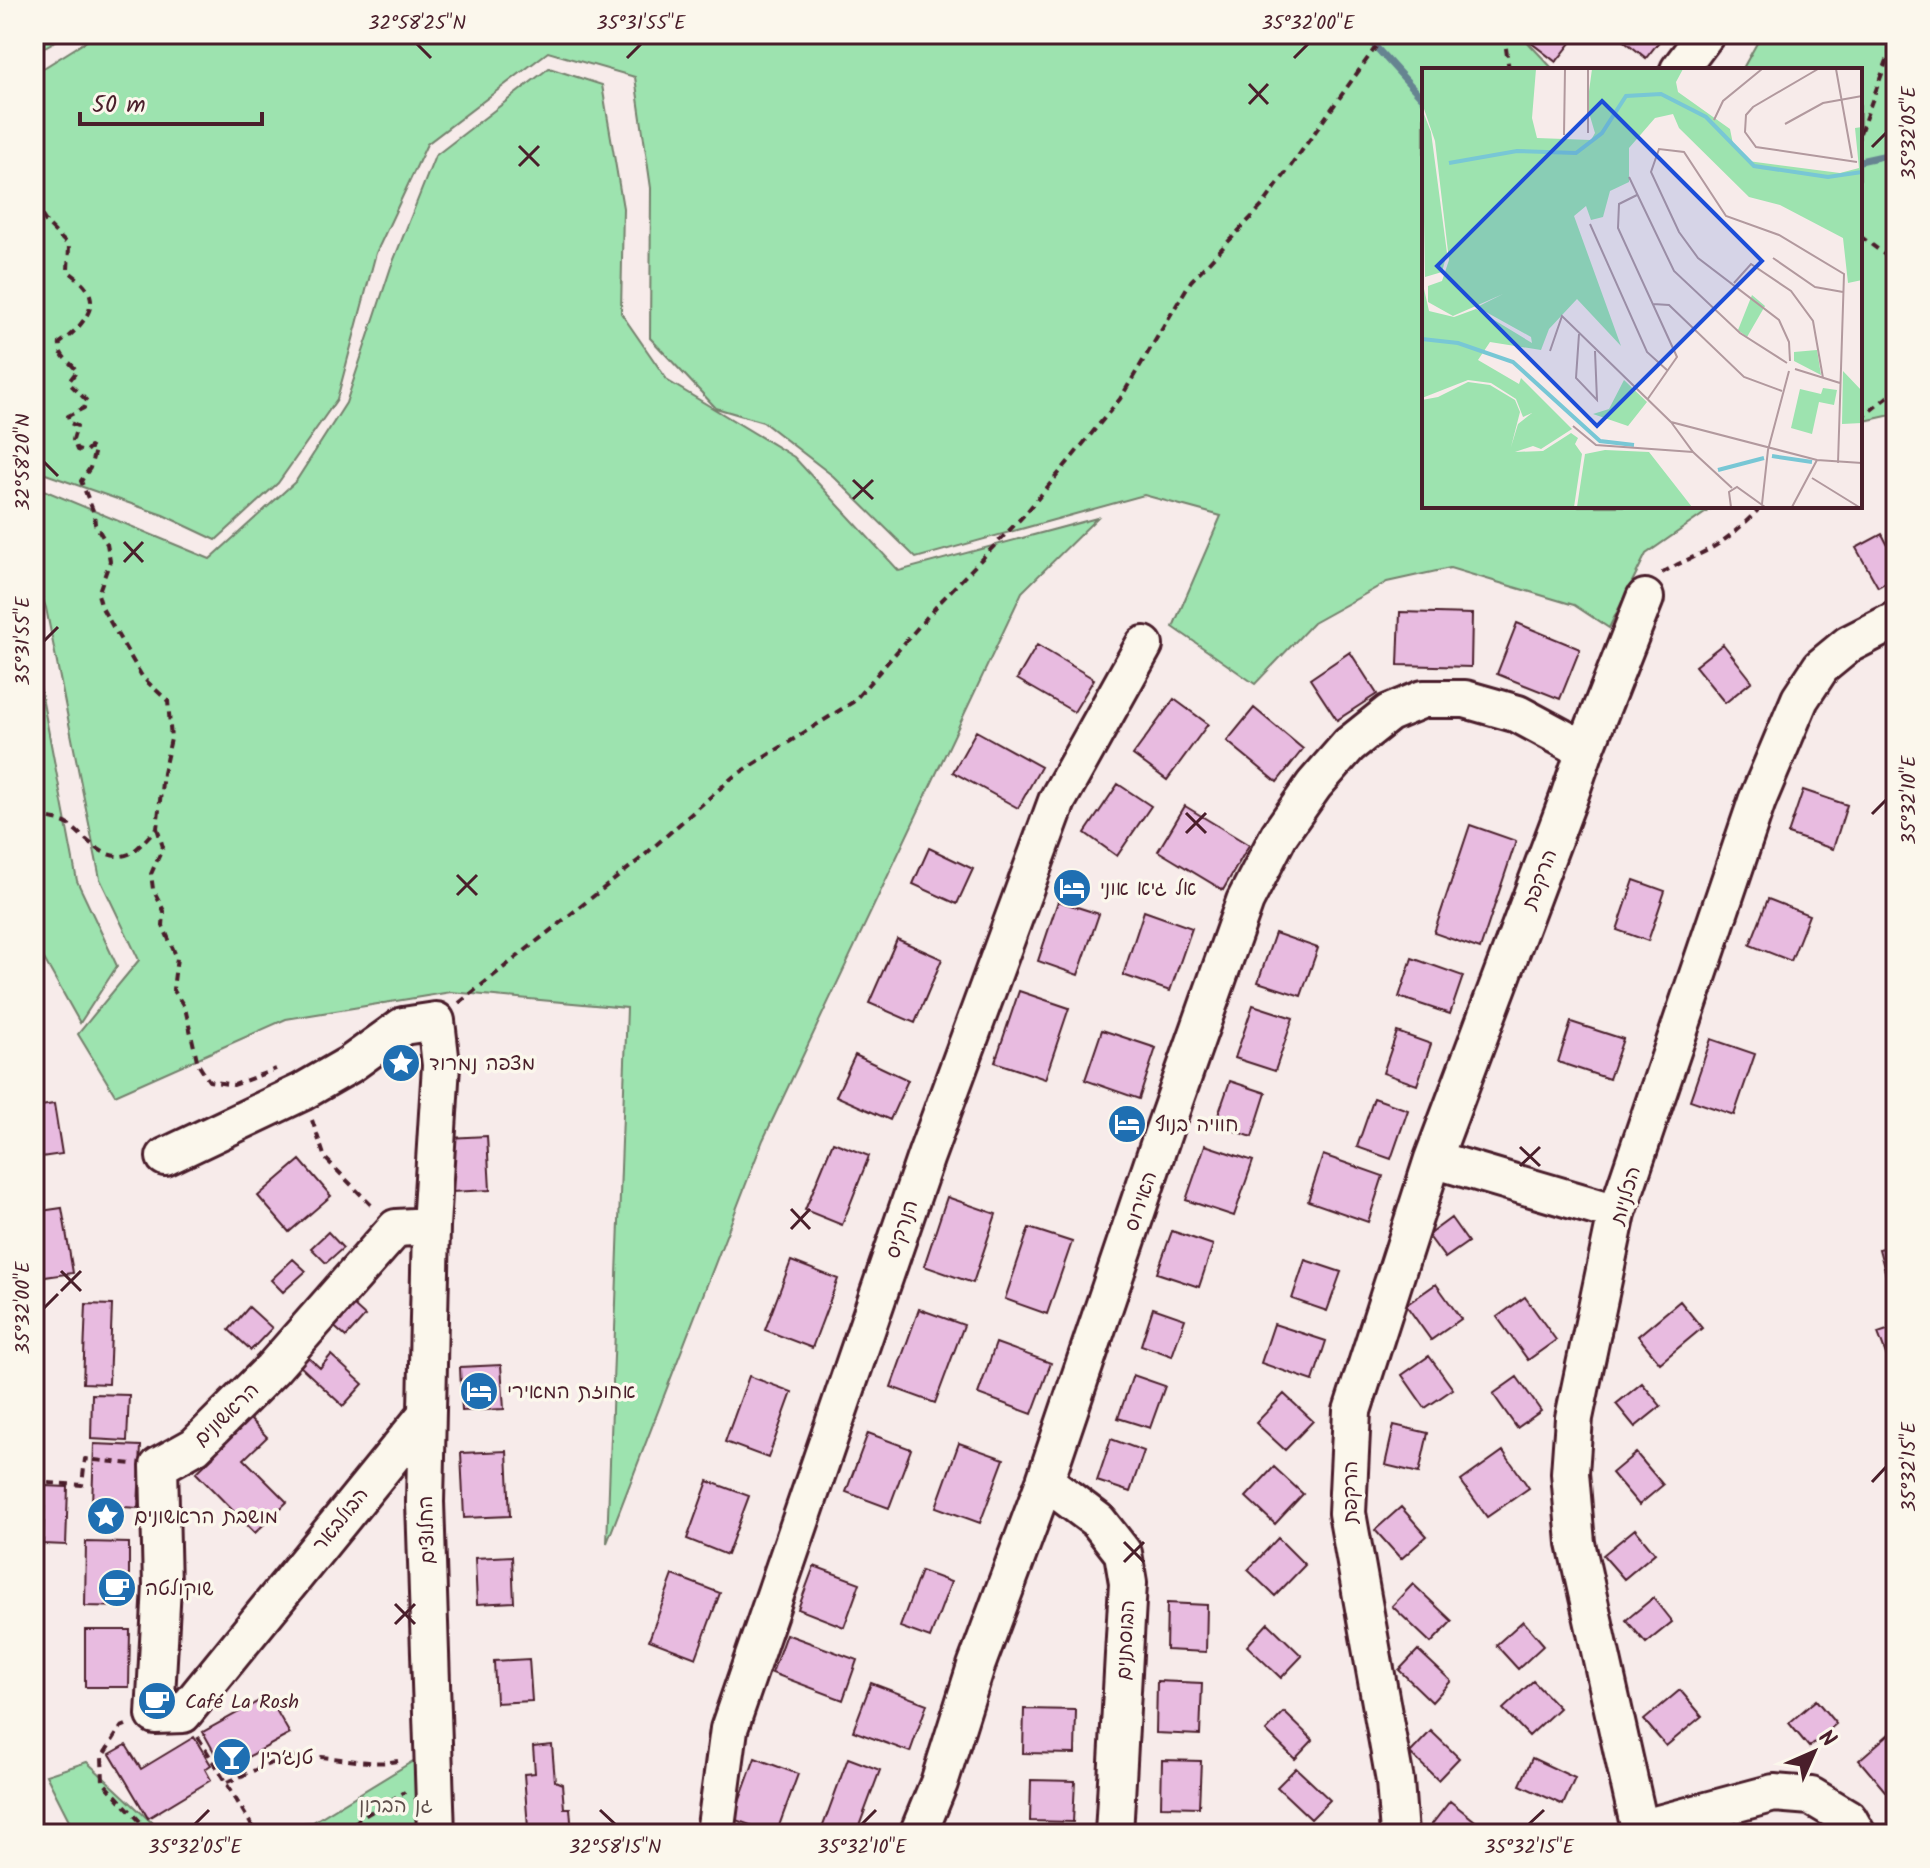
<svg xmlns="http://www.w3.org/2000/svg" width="1930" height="1868" viewBox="0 0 1930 1868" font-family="Kalam,'Playpen Sans Hebrew',sans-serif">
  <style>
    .green { fill: #9de3af; stroke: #74816d; stroke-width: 2 }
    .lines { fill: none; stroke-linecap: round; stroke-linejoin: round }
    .stream { stroke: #668491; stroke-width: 7 }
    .building { fill: #e8bbe0; stroke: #4a1f2b; stroke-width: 2 }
    .minor-casing { stroke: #4a1f2b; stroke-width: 42 }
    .path { stroke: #4a1f2b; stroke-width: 4; stroke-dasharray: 8 6; stroke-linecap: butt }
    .minor { stroke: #fbf7ec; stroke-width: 36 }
    .ticks { fill: none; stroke: #4a1f2b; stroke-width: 3 }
    .labels { text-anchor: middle; stroke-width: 7; stroke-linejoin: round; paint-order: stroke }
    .street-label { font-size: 20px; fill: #4a1f2b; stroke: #fbf7ec }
    .poi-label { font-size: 20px; fill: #4a1f2b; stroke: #fbf7ec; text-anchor: start }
    .park-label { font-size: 20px; fill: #5f504c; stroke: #fbf7ec }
    .inset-river { fill: none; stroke: #78c7d5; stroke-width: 4 }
    .inset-road { fill: none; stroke: #b2999e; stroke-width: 2 }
    .view { fill: #1d4ed8; fill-opacity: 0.15; stroke: #1d4ed8; stroke-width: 4 }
    .inset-edge { fill: none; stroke: #4a1f2b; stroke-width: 4 }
    .neatline { fill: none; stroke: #4a1f2b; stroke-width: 3 }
    .ticks-label { font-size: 20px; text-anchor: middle; fill: #4a1f2b }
  </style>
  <rect width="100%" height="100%" fill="#f7ebea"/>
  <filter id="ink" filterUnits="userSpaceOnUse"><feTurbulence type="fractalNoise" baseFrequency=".0125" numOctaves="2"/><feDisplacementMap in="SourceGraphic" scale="16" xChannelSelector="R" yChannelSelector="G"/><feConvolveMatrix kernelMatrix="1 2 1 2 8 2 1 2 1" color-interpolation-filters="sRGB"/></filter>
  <g filter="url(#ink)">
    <path class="green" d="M34 34H68L34 53Z
      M98 34H1520L1554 70H1424V506H1715L1646 554 1609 628 1574 605 1450 568 1387 582 1313 623 1255 684 1173 627 1221 516 1144 495 916 558 833 476 763 422 716 408 650 338 651 188 635 77 548 52 427 144 376 253 337 399 278 483 216 540 163 515 34 470V74Z
      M1762 34H1896V414L1860 422V70H1742Z
      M549 68 602 85 623 208 621 313 668 381 794 457 899 571 1097 518 1022 592 763 1140 607 1543 627 1008 451 992 286 1019 115 1095 78 1034 139 960 100 879 46 608 34 573V486L210 559 296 481 346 403 391 267 435 156Z
      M34 655 77 881 117 966 80 1023 34 941Z
      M423 1755 427 1834H186L313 1822Z
      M87 1762 164 1834H76L46 1775Z"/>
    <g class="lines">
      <path class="stream" d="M1364 34 1424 100
        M1860 161 1896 153"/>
    </g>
    <path class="building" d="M1528 34H1578L1556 62 1525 38Z
      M1616 34H1665L1646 58Z
      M1882 534 1896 561V577L1878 587 1856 548Z
      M1400 612 1472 614 1471 667 1398 665Z
      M1517 623 1580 649 1560 699 1497 674Z
      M1723 644 1752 681 1725 703 1695 666Z
      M1037 645 1094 679 1074 712 1017 679Z
      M1350 652 1377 694 1337 720 1310 679Z
      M1174 699 1208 724 1167 780 1133 755Z
      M1254 708 1303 749 1277 782 1227 741Z
      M976 731 1041 767 1018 808 953 772Z
      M1118 784 1151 806 1117 856 1085 833Z
      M1803 790 1847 805 1833 849 1788 834Z
      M1185 806 1249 845 1223 890 1158 851Z
      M1470 825 1516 841 1480 949 1434 933Z
      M929 848 973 869 957 904 913 884Z
      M1634 880 1665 891 1648 941 1617 930Z
      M1768 899 1809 915 1791 961 1750 945Z
      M1058 901 1099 914 1078 975 1038 961Z
      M1144 911 1192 928 1170 991 1123 975Z
      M1275 933 1318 948 1301 996 1258 982Z
      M897 939 942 959 915 1023 869 1003Z
      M1412 958 1463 976 1450 1014 1399 997Z
      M1019 991 1069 1008 1045 1079 995 1062Z
      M1253 1005 1293 1018 1275 1071 1235 1058Z
      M1571 1022 1623 1039 1609 1079 1558 1062Z
      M1102 1030 1156 1048 1139 1099 1085 1080Z
      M1397 1032 1431 1044 1417 1085 1383 1073Z
      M1711 1039 1755 1054 1734 1115 1690 1100Z
      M855 1055 908 1080 890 1120 836 1096Z
      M1230 1081 1266 1093 1252 1137 1215 1124Z
      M1374 1098 1408 1110 1391 1159 1357 1147Z
      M54 1104 62 1154 34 1158V1107Z
      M487 1136 490 1190 451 1192 448 1138Z
      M833 1142 869 1156 842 1225 805 1210Z
      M1205 1145 1253 1161 1234 1216 1186 1200Z
      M1323 1155 1383 1176 1368 1222 1308 1201Z
      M300 1160 331 1196 289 1232 258 1196Z
      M947 1197 996 1214 973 1283 924 1266Z
      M62 1208 73 1273 38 1278 34 1251V1212Z
      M1451 1218 1468 1242 1445 1258 1428 1235Z
      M1029 1228 1072 1242 1047 1314 1005 1299Z
      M1172 1231 1213 1245 1199 1287 1157 1273Z
      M328 1232 343 1248 326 1263 311 1248Z
      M1896 1245V1296L1892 1297 1879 1249Z
      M293 1259 306 1271 283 1292 271 1280Z
      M1305 1260 1341 1272 1327 1311 1292 1299Z
      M791 1261 838 1279 812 1348 765 1330Z
      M1436 1284 1461 1319 1431 1340 1406 1305Z
      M342 1295 365 1316 346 1337 323 1317Z
      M1525 1297 1556 1340 1528 1360 1497 1317Z
      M1680 1301 1702 1328 1660 1363 1638 1336Z
      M86 1304 112 1305 109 1384 83 1383Z
      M249 1307 272 1328 251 1350 229 1330Z
      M1153 1308 1185 1319 1172 1356 1141 1345Z
      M919 1309 964 1325 935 1403 891 1387Z
      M1274 1324 1326 1341 1313 1381 1261 1363Z
      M1896 1327V1381L1878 1333Z
      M996 1343 1051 1363 1032 1414 978 1394Z
      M331 1355 363 1384 343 1406 299 1365 307 1356 320 1368Z
      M1429 1356 1453 1389 1425 1408 1402 1375Z
      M501 1365 504 1409 462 1411 460 1367Z
      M1133 1375 1165 1386 1150 1428 1118 1418Z
      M749 1376 792 1392 768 1458 725 1442Z
      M1517 1377 1541 1411 1517 1428 1493 1394Z
      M1642 1383 1661 1406 1635 1427 1616 1404Z
      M92 1394 129 1395 127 1441 91 1439Z
      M1284 1394 1313 1421 1285 1450 1256 1423Z
      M248 1417 267 1437 244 1459 287 1502 255 1533 196 1473 213 1457 210 1455Z
      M1394 1425 1428 1433 1419 1473 1385 1465Z
      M868 1433 911 1449 889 1508 846 1492Z
      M1111 1439 1144 1451 1130 1492 1097 1481Z
      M959 1443 1004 1459 980 1523 936 1507Z
      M94 1444 141 1446 138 1508 92 1505Z
      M507 1451 510 1516 464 1518 461 1453Z
      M1503 1451 1529 1488 1487 1517 1461 1481Z
      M1636 1453 1663 1485 1639 1505 1612 1473Z
      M1274 1467 1303 1494 1275 1524 1246 1497Z
      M708 1481 749 1496 727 1555 687 1539Z
      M45 1486 68 1487 66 1545 43 1544Z
      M1401 1507 1427 1536 1401 1559 1375 1530Z
      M1635 1529 1655 1553 1624 1579 1603 1555Z
      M1278 1538 1305 1565 1275 1596 1248 1570Z
      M86 1542 129 1543V1607L85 1606Z
      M512 1556 514 1602 477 1604 475 1558Z
      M814 1566 860 1583 844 1627 798 1609Z
      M921 1571 951 1582 930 1638 900 1627Z
      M673 1575 720 1593 696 1658 649 1640Z
      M1413 1584 1452 1621 1431 1643 1392 1606Z
      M1653 1598 1672 1622 1646 1643 1626 1620Z
      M1167 1603 1207 1605 1206 1652 1166 1650Z
      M1523 1621 1544 1645 1518 1669 1496 1645Z
      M1268 1623 1302 1656 1281 1678 1247 1646Z
      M85 1630H130L129 1687H85Z
      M786 1634 857 1660 843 1700 772 1673Z
      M1418 1650 1451 1681 1432 1702 1399 1670Z
      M529 1659 532 1701 496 1703 494 1661Z
      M1157 1681 1202 1683 1200 1735 1156 1733Z
      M1533 1681 1559 1708 1529 1736 1503 1709Z
      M871 1683 927 1704 910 1752 853 1731Z
      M1680 1690 1702 1716 1666 1746 1644 1720Z
      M268 1696 290 1734 224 1770 203 1732Z
      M1816 1700 1836 1724 1809 1747 1789 1723Z
      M1024 1709 1076 1710 1075 1754 1023 1753Z
      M1284 1712 1313 1740 1295 1759 1266 1731Z
      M1431 1731 1459 1758 1438 1780 1410 1753Z
      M1889 1734 1896 1742V1792L1890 1797 1859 1760Z
      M194 1737 211 1765 205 1769 211 1780 148 1818 110 1754 126 1745 141 1769Z
      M552 1745 555 1781 562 1784 564 1808H570L572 1834H560V1826L528 1828 524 1774 535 1773 533 1747Z
      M755 1758 798 1774 776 1834 733 1819Z
      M848 1758 880 1770 856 1834H820Z
      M1532 1758 1575 1778 1563 1805 1520 1785Z
      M1162 1760 1201 1761 1199 1807 1161 1806Z
      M1296 1768 1330 1800 1311 1819 1277 1787Z
      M1031 1780 1075 1781 1073 1822 1030 1821Z
      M1450 1801 1475 1821 1465 1834H1438L1429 1828Z
      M1159 1826 1202 1828V1834H1159Z"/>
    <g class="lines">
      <g class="minor-casing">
        <path id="minor" d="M1679 70 1706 34
          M165 1157 302 1092 349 1065 403 1026 436 1021 441 1065 431 1226 425 1502 436 1834
          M1433 1159 1617 1213
          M425 1416 183 1714 155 1715 162 1586 159 1466 195 1446 272 1369 396 1228 431 1226
          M1045 1481 1098 1521 1123 1553 1128 1583 1114 1834
          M1640 1829 1774 1793 1811 1796 1848 1818 1857 1834
          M715 1834 729 1729 926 1156 1057 801 1144 645
          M918 1834 939 1783 976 1666 1045 1481 1165 1127 1245 901 1279 835 1314 785 1349 745 1389 713 1423 699H1465L1518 714 1585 750
          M1399 1834 1395 1781 1347 1513 1352 1411 1433 1159 1569 797 1585 750 1645 598
          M1641 1834 1576 1543 1570 1473 1574 1418 1617 1213 1757 801 1800 699 1821 667 1849 644 1896 620"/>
      </g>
      <path class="path" d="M1504 34 1509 70
        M34 40 40 34
        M1860 133 1896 36
        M34 204 48 225 69 246 68 271C76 277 87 285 90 295 96 313 73 334 60 343 58 357 69 360 77 371L70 380 71 385 87 401 84 408 68 416 70 423 77 426 73 440 77 450 85 452 90 447 95 450 90 468 81 481 94 513 95 524 107 544 110 561 98 594 102 608 143 678 168 701 171 739 163 773 157 828C149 835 139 849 129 854 106 864 85 837 69 825 60 819 47 821 34 812
        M1860 236 1896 263
        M1860 419 1896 390
        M1662 573C1677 564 1692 558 1708 550 1729 539 1746 522 1762 506
        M157 828 163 847 151 874 153 889 164 911 163 926 177 958 173 989 185 1008 198 1064 209 1081 234 1085 276 1069
        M459 1003 639 860 733 777 853 702 941 601 1026 513 1120 399 1191 281 1263 205 1385 34
        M312 1120 325 1158 375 1209
        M34 1482 82 1485 85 1459 132 1464
        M126 1725 121 1727 102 1757 103 1782 149 1831 162 1828
        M198 1737 257 1834
        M227 1782C246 1775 265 1764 285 1759 323 1750 365 1769 403 1760
        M80 1826 84 1834
        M345 1834 359 1819 405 1792"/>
      <use href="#minor" class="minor"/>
    </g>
  </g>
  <path class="ticks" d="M417 44 431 58M627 58 641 44M1294 58 1308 44M1249 84 1268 104M1249 104 1268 84M519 146 539 166M1872 147 1886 133M519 166 539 146M44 462 58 476M853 480 873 499M853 499 873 480M124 542 143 562M124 562 143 542M44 641 58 627M1186 813 1206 833M1872 814 1886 800M1186 833 1206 813M457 875 477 895M457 895 477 875M1520 1147 1540 1166M1520 1166 1540 1147M791 1209 810 1229M791 1229 810 1209M61 1271 81 1291M61 1291 81 1271M44 1308 58 1294M1872 1482 1886 1467M1124 1542 1144 1562M1124 1562 1144 1542M395 1604 415 1624M395 1624 415 1604M600 1810 615 1824M195 1824 209 1810M862 1824 876 1810M1529 1824 1544 1810"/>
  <defs>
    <g id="hotel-disc" transform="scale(2)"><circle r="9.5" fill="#1f6fb2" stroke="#fbf7ec"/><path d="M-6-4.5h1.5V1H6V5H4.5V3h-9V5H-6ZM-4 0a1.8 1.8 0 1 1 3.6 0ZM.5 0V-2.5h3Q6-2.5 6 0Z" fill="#fff"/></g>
    <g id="sight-disc" transform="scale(2)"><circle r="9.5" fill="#1f6fb2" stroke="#fbf7ec"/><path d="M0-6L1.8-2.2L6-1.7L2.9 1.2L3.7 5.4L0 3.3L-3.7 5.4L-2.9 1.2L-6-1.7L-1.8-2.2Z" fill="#fff"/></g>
    <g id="cafe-disc" transform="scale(2)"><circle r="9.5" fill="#1f6fb2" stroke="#fbf7ec"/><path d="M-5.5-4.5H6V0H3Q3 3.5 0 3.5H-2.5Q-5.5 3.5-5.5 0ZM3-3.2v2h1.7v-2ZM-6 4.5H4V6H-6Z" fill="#fff"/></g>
    <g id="bar-disc" transform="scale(2)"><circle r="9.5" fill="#1f6fb2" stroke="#fbf7ec"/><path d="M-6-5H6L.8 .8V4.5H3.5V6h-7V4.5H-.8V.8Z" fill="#fff"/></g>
  </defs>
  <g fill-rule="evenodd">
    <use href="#hotel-disc" x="1072" y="888"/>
    <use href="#sight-disc" x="401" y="1063"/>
    <use href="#hotel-disc" x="1127" y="1124"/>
    <use href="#hotel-disc" x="479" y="1391"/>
    <use href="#sight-disc" x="106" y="1516"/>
    <use href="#cafe-disc" x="117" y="1588"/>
    <use href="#cafe-disc" x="157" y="1701"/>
    <use href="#bar-disc" x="232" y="1757"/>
  </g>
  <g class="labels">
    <g class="street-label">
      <text transform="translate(1539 879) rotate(-69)" y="7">הרקפת</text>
      <text transform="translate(1625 1195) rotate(-73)" y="7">הכלניות</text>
      <text transform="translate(1140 1201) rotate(-71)" y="7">האירוס</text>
      <text transform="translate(901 1229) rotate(-71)" y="7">הנרקיס</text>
      <text transform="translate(226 1414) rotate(-44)" y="7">הראשונים</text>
      <text transform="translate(1350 1492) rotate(-90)" y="7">הרקפת</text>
      <text transform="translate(340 1519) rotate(-51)" y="7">הבולבאר</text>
      <text transform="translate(426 1530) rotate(-92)" y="7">החלוצים</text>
      <text transform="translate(1125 1640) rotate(-87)" y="7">הבוסתנים</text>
    </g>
    <g class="poi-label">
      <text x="1100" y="895">אל גיא אוני</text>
      <text x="429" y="1070">מצפה נמרוד</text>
      <text x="1155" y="1131">חוויה בנוף</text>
      <text x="507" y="1398">אחוזת המאירי</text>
      <text x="134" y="1523">מושבת הראשונים</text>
      <text x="145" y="1595">שוקולטה</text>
      <text x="185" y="1708">Café La Rosh</text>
      <text x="260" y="1764">טנג׳רין</text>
    </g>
    <g class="park-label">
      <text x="396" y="1812">גן הברון</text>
    </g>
  </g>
  <g transform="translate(1422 68)">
    <rect width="440" height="440" fill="#f7ebea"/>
    <path d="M0 1H114L110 50 115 70 169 72 173 65 165 38 170 1H261L254 14 256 24 308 61 311 76 326 93 418 105 437 100 433 60 440 59V212L426 215 421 170 358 137 327 129 257 60 251 46 233 50 207 80V114L188 123 181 149 169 152 164 138 152 148 199 278 155 231 127 261 119 282 68 274 56 292 97 316 99 310 150 361 119 381 111 378 93 384 121 383 149 365 156 370 153 376 160 386 152 439H0V332L16 329 46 314 68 317 93 332 98 344 89 379 96 356 110 345 101 349 94 331 69 315 46 312 0 330V212L7 243 32 249 54 241 110 275 109 269 55 239 81 226 31 248 6 234V218L20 213 27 192 13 73 0 35ZM0 41 9 64 25 185 20 204 3 209ZM330 227 343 238 325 269 316 262ZM395 282 399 307 372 293V284ZM421 303 440 323V355L420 356ZM202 312 225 334 206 358 171 346 187 341ZM401 320 415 322 412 337 397 334 390 366 369 360 378 321 399 326ZM183 382 227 384 270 439H155L163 386Z" fill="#9de3af"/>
    <path class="inset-river" d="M27 95 95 83 154 85 180 65 204 28 239 26 284 49 332 98 406 109 440 104M0 271 36 275 91 294 178 373 212 377M350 388 390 394M296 402 342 390"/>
    <path class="inset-road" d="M396 1 331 39 324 47 323 64 334 79 435 94M414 1 430 90M292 52 301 33 340 1M363 56 401 35 440 28M166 65V1M142 67 143 1M207 109 252 203 318 265 365 295M215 127 197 136 196 160 255 289 225 332M168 156 225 284 246 303M351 190 393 219 421 224M312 215 329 196 369 223 391 253 401 310M231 236 247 237 322 309 360 323M157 266 154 310 175 332 173 283M128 283 140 248 249 354 395 392 440 395M368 293 367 274 357 252 276 190 257 164 229 104 237 81 262 84 304 148 357 167 422 206 416 395M373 301 418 315M249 354 271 384 310 420M151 358 174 377 271 384M390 410 437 439M340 436 346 382 367 303M309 439 307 424 315 419 343 439M370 439 395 392"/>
    <path class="view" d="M180 33 340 193 175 358 15 198Z"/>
    <rect width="440" height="440" class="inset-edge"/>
  </g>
  <rect width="1930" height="1868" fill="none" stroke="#fbf7ec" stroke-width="88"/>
  <g transform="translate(1814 1752) rotate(45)" stroke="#fbf7ec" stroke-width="6" paint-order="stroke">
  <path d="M0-6L14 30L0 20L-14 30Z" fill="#4a1f2b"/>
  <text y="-12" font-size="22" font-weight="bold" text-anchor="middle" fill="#4a1f2b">N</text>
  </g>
  <path d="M80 112v12h182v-12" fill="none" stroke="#4a1f2b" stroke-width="4"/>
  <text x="92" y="112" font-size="24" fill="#4a1f2b" stroke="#fbf7ec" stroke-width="6" paint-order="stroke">50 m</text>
  <rect x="44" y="44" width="1842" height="1780" class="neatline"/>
  <g class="ticks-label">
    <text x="417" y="29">32°58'25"N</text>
    <text x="641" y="29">35°31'55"E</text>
    <text x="1308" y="29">35°32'00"E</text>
    <text transform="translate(1908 133) rotate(-90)" y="7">35°32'05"E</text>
    <text transform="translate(22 462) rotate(-90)" y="7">32°58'20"N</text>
    <text transform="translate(22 641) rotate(-90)" y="7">35°31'55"E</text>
    <text transform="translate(1908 800) rotate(-90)" y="7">35°32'10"E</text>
    <text transform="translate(22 1308) rotate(-90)" y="7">35°32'00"E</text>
    <text transform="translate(1908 1467) rotate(-90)" y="7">35°32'15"E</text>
    <text x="195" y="1853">35°32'05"E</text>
    <text x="615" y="1853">32°58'15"N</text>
    <text x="862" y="1853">35°32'10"E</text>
    <text x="1529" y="1853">35°32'15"E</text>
  </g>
</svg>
